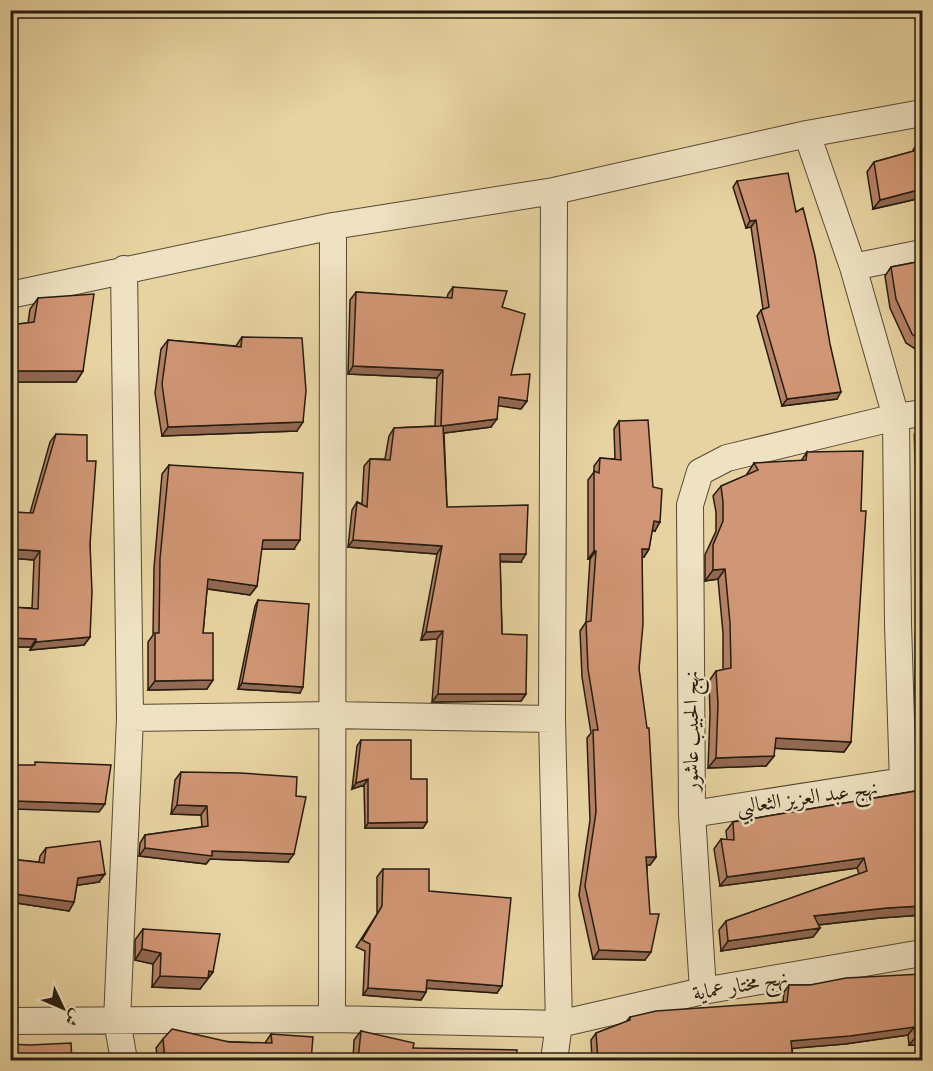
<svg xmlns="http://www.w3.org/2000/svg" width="933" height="1071" viewBox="0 0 933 1071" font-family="'IM FELL Double Pica',Amiri,serif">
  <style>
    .green { fill: #b5bc84; stroke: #6e6c4a; stroke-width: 1.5 }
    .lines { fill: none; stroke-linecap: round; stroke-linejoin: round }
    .minor-casing { stroke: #564a34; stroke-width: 28 }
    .minor { stroke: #efe2c2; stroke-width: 26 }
    .wall { fill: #b48165; stroke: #261c0f; stroke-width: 1.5 }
    .shaded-wall { fill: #926952; stroke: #261c0f; stroke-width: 1.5 }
    .building { fill: #d19675; stroke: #261c0f; stroke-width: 1.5 }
    .labels { text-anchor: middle; stroke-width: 5; stroke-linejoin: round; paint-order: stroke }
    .street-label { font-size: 21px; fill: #261c0f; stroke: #efe2c2 }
  </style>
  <rect width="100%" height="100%" fill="#e7d3a1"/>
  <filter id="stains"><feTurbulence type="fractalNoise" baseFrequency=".00333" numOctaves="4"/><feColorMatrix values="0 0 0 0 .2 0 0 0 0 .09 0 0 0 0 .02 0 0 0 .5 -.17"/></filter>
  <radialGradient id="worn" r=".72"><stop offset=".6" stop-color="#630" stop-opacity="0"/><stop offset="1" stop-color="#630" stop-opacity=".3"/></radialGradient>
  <path class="green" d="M922 432V487L916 488 914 434Z
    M922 634V757L914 759 915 635Z"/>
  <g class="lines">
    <g class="minor-casing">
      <path id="minor" d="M807 134 853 267 896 417 898 624 903 783
        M554 191 552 719 559 1024 554 1060
        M853 267 922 253
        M124 269 130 718 117 1021 124 1060
        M10 295 333 226 554 191 807 134 922 113
        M130 718 332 715 552 719
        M692 814 922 778
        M703 991 692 814 690 505 700 472 727 458 896 417 922 413
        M332 1019 333 226
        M10 1021 332 1019 559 1024 703 991 922 953"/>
    </g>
    <use href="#minor" class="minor"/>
  </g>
  <path class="wall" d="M920 140H922V204L921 198 873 209 867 172 874 162 914 151 913 150Z
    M737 181 796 212 837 399 782 406 757 316 761 310 763 309 751 227 746 228 733 187Z
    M922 261V385H921L917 350 906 343 890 308 885 276 891 267Z
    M453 287 502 307 511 375 527 401 521 409 498 405 491 427 444 433 447 507 521 562H500L502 634 526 694 521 701 432 702 437 639 421 640 437 554 348 547 352 510 357 502 362 504 364 466 370 459H385L389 436 394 428 435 426 437 378 348 374 350 300 356 292 447 298 448 294Z
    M38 298 83 371 76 382H10V325L28 323 30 309Z
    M242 337 297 431 162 436 155 393 161 349 168 340 236 346Z
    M619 421 655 531 652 530 649 549 644 557H642L639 669 656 857 650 865H647L645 960 593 959 579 895 590 820 587 738 591 733 582 677 580 631 586 622 590 559H588V480L594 472V466L600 458 615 459 614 429Z
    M56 434 87 461 90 544V637L84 645 30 650 31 647H10V607L32 608 34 560 10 558V512L30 513 50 442Z
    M807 452 851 742 844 752 774 748V756L766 766 708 768 710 714 709 681 716 671 723 670V633L718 579 705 581V555L716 531V512L713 496 721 486 748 475 747 474 754 463 801 461Z
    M169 465 294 549H261L257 586 250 595 207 589 203 633 207 689 148 690V642L153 635 154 568 162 474Z
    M258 600 300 693 238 689 255 606Z
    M361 740 411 779 427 822 423 828H365L364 785 352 789 357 746Z
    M181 772 288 862 210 859 206 864 139 856 140 843 145 835 202 827 201 815 171 814 175 780Z
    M922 790V915L880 918 818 925 820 928 813 937 721 951 719 930 726 921 859 874 857 868 720 886 714 849 721 839 727 840 726 831 733 822Z
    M46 848 99 882 77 885 74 902 69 911 10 902V859L39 862 40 856Z
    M383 869 429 891 497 993 427 988 426 992 421 1000 363 995 365 951 356 947 377 914V877Z
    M143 929 213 972 200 989 152 987 153 964 135 960V940Z
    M922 972V1045H909L908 1035 845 1044 792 1048 793 1060H592L591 1040 596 1033 626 1022 630 1017 783 1002 784 992 789 985H810L921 974Z
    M361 1031 413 1048 516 1060H353L354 1040Z
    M271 1034 311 1060H158L156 1048 163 1039 265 1043Z"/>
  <path class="shaded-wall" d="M922 189V195L921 198 873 209 880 200Z
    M756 220 751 227 746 228 750 221Z
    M353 366 443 370 437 378 348 374Z
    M10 371H83L76 382H10Z
    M841 392 837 399 782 406 787 399Z
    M499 397 527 401 521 409 493 405Z
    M497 419 491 427 436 434 441 426Z
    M303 422 297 431 162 436 168 427Z
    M654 521 660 522 655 531 648 529Z
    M263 540H300L294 549H256Z
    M353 540 442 546 437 554 348 547Z
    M10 549 40 551 34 560 10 558Z
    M642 549H649L644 557H636Z
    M594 551H596L590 559H588Z
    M500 554H526L521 562 495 561Z
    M725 569 718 579 705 581 713 570Z
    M208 579 257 586 250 595 202 588Z
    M443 631 437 639 421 640 426 632Z
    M90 637 84 645 30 650 36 642Z
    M10 638 36 639 31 647H10Z
    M213 680 207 689 148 690 155 681Z
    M242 683 303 687 300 693 238 689Z
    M438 694H526L521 701 432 702Z
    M776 738 851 742 844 752 768 748Z
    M774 756 766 766 708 768 716 758Z
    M368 779 364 785 352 789 356 783Z
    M15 801 105 804 99 812 14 809 10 814V808Z
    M177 805 207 806 201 815 171 814Z
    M427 822 423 828H365L368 823Z
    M145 848 212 851 294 854 288 862 210 859 206 864 139 856Z
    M646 857H656L650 865H640Z
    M864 858 857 868 720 886 727 877Z
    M105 874 99 882 73 886 78 878Z
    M15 894 74 902 69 911 10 902V895Z
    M922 906V915L880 918 808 926 814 916 887 908Z
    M820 928 813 937 721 951 728 941Z
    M142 949 161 953 153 964 135 960Z
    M599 950 651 952 645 960 593 959Z
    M209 971 213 972 200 989 152 987 160 976Z
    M427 980 502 986 497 993 422 988Z
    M368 988 426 992 421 1000 363 995Z
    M914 1027 908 1035 845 1044 785 1049 791 1041Z
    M922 1037V1045H909L915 1038Z"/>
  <path class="building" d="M920 140H922V189L880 200 874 162 921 149Z
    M788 173 796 212 803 208 815 256 830 344 841 392 787 399 761 310 769 307 756 220 750 221 737 181Z
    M922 261V342L912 334 896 299 891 267Z
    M453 287 507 291 502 307 525 314 511 375 530 374 527 401 499 397 497 419 441 426H443L447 507 528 505 526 554H500L502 634 527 635 526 694H438L443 631 426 632 442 546 353 540 357 502 367 507 370 459 390 460 394 428 441 426 443 370 353 366 356 292 452 298Z
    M94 294 83 371H10V325L34 322 38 298Z
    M242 337 302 338 306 391 303 422 168 427 162 384 168 340 241 347Z
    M648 420 653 487 662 489 660 522 654 521 649 549H642L643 624 639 669 647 728H649L656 857H646L650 914H659L651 952 599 950 585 886 596 812 593 730H598L588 669 586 622 591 621 596 551H594V471L599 473 600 458 621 460 619 421Z
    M56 434 87 435V461H96L90 544 92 592 90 637 36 642V639L10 638V607L38 609 40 551 10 549V512L33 513Z
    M863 451 861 511H866L851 742 776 738 774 756 716 758 718 704 716 671 731 668 730 623 725 569 713 570V545L723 521V502L721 486 758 470 754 463 806 460 807 452Z
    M169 465 303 473 300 540H263L257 586 208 579 203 633H213V680L155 681V633H159L160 559Z
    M258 600 309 604 303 687 242 683Z
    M361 740H411V779H427V822L368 823V779L356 783Z
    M35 762 111 765 105 804 15 801V808H10V765H35Z
    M181 772 240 773 297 777 296 796 306 797 294 854 212 851V856L145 848V835L208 826 207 806 177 805Z
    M922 790V906L887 908 814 916 820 928 728 941 726 921 867 871 864 858 727 877 721 839 734 840 733 822Z
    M100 841 105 874 78 878 74 902 15 894V895H10V859L44 863 46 848Z
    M383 869H429V891L511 898 502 986 427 980 426 992 368 988 370 944 362 940 382 906Z
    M143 929 220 934 213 972 209 971 208 978 160 976 161 953 142 949Z
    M922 974V1037L915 1038 914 1027 850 1036 791 1041 793 1060H598L596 1033 630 1020V1017L656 1011 787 1002 789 985H810L846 978Z
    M172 1029 229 1042 272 1043 271 1034 313 1037 311 1060H165L163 1039Z
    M361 1031 414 1043 413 1048 517 1050 516 1060H358Z
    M71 1043 72 1060H10V1044L30 1045Z"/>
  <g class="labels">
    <g class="street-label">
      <text transform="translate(691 731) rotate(-90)" y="7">نهج الحبيب عاشور</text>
      <text transform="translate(807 797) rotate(-8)" y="7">نهج عبد العزيز الثعالبي</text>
      <text transform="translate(740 985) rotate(-10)" y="7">نهج مختار عماية</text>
    </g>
  </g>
  <rect width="933" height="1071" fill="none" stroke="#e7d3a1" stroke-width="36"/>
  <rect x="12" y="12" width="909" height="1047" fill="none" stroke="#261c0f" stroke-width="3"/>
  <rect x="18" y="18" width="897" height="1035" fill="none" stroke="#261c0f" stroke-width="1.5"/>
  <g transform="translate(63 1008) rotate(134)" stroke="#efe2c2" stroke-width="4.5" paint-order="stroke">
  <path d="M0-4.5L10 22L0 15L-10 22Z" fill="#261c0f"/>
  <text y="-9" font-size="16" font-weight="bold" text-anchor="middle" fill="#261c0f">ش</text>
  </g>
  <rect width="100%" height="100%" filter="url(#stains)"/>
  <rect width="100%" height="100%" fill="url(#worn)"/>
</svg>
